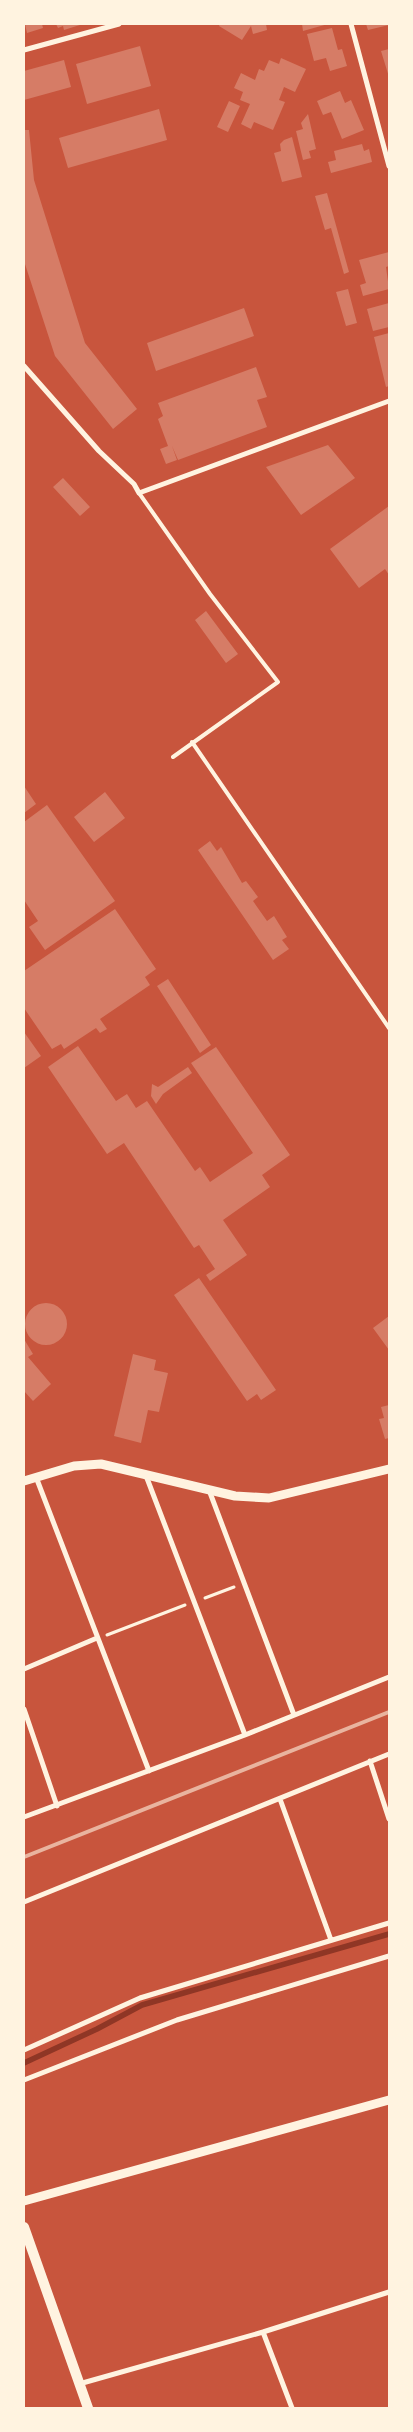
<svg xmlns="http://www.w3.org/2000/svg" width="413" height="2432" viewBox="0 0 413 2432" font-family="Raleway,sans-serif">
  <style>
    .lines { fill: none; stroke-linecap: round; stroke-linejoin: round }
    .stream { stroke: #8f3625; stroke-width: 5.5 }
    .building { fill: #d67c66 }
    .path { stroke: #fff3e0; stroke-width: 3 }
    .service { stroke: #fff3e0; stroke-width: 4 }
    .minor { stroke: #fff3e0; stroke-width: 5 }
    .tertiary { stroke: #fff3e0; stroke-width: 9 }
    .secondary { stroke: #fff3e0; stroke-width: 10 }
    .rail { stroke: #e9b49f; stroke-width: 4 }
  </style>
  <rect width="100%" height="100%" fill="#c8553d"/>
  <g class="lines">
    <path class="stream" d="M24 2063 97 2029 142 2005 389 1934"/>
  </g>
  <path class="building" d="M25 24H42L43 28 27 33Z
    M56 24H83L64 30 63 26 58 28Z
    M220 24H266L267 30 253 34 251 26 242 40 219 26Z
    M302 24H328L303 31Z
    M366 24H389V25L368 30Z
    M332 28 338 50 342 49 347 66 330 71 326 58 314 61 307 34Z
    M140 46 151 86 87 104 76 64Z
    M389 49V77L381 51Z
    M281 58 306 69 295 92 284 87 279 100 285 102 273 130 254 122 251 129 241 124 250 104 240 100 243 92 234 88 241 73 255 80 259 69 264 71 269 60 279 64Z
    M64 60 71 87 24 100V71Z
    M340 91 345 103 351 100 364 130 342 139 331 112 323 115 317 101Z
    M229 101 240 106 228 132 217 127Z
    M159 109 167 140 68 168 59 138Z
    M308 114 316 149 309 151 311 158 303 160 296 131 303 129 301 123Z
    M24 130H29L34 180 85 343 137 409 113 429 55 356 24 261Z
    M292 137 302 177 282 182 274 153 281 151 280 144 284 140Z
    M362 144 364 151 369 149 372 162 331 173 328 162 336 160 334 151Z
    M327 193 349 272 344 274 331 228 325 230 315 196Z
    M389 252V266L386 267 389 289 363 296 360 285 366 283 359 260Z
    M348 289 357 323 346 326 336 292Z
    M389 303V327L373 331 367 309Z
    M244 308 254 336 156 371 147 343Z
    M389 333V386L386 387 374 337Z
    M256 367 267 397 257 400 267 427 178 460 172 446 177 460 166 464 160 449 168 446 158 419 163 416 158 403Z
    M328 445 355 478 301 515 266 467Z
    M63 478 90 507 80 516 53 487Z
    M389 506V575L385 569 359 588 330 549Z
    M206 611 238 654 226 663 195 620Z
    M24 786 36 804 24 813Z
    M105 792 125 818 94 842 74 817Z
    M47 805 115 901 45 950 29 927 38 921 24 900V822Z
    M210 841 217 851 221 847 242 883 246 881 258 897 253 901 267 921 274 916 287 937 282 940 289 949 273 960 198 850Z
    M115 909 156 969 145 977 150 985 100 1019 107 1029 100 1033 96 1028 64 1049 61 1044 52 1049 24 1008V971Z
    M168 979 211 1045 200 1053 157 986Z
    M24 1032 41 1056 24 1068Z
    M78 1046 116 1101 127 1094 136 1108 147 1101 195 1171 200 1167 210 1182 253 1153 191 1063 216 1047 290 1155 262 1175 270 1187 223 1220 247 1255 210 1281 206 1275 215 1269 199 1245 194 1248 124 1143 107 1154 48 1067Z
    M188 1067 192 1073 163 1094 156 1104 151 1096 152 1084 158 1087Z
    M199 1278 276 1390 261 1400 257 1394 247 1401 174 1295Z
    M25 1324a21 21 0 1 1 42 0a21 21 0 1 1-42 0Z
    M389 1316V1350L373 1328Z
    M24 1339 33 1354 28 1357 51 1384 33 1401 24 1391Z
    M133 1354 156 1360 154 1370 168 1373 159 1412 148 1410 141 1443 114 1436Z
    M389 1405V1438L385 1439 379 1419 384 1418 381 1407Z"/>
  <g class="lines">
    <path class="path" d="M205 1598 234 1587
      M107 1635 185 1605"/>
    <path class="service" d="M139 493 210 594 278 682 173 757
      M192 742 389 1028"/>
    <path class="minor" d="M351 24 389 166
      M24 50 119 24
      M24 366 99 451 134 484 139 493 389 401
      M145 1473 245 1735
      M36 1477 149 1771
      M209 1490 294 1715
      M24 1669 97 1638
      M24 1709 57 1806
      M370 1761 389 1819
      M280 1799 331 1940
      M24 1817 245 1735 389 1677
      M24 1902 389 1754
      M24 2050 140 1998 389 1923
      M24 2080 177 2020 389 1956
      M263 2332 292 2408
      M79 2384 263 2332 389 2292"/>
    <path class="tertiary" d="M24 1481 74 1466 101 1464 235 1496 269 1498 389 1469
      M24 2201 389 2100"/>
    <path class="secondary" d="M24 2227 88 2408"/>
    <path class="rail" d="M24 1857 389 1712"/>
  </g>
  <rect width="413" height="2432" fill="none" stroke="#fff3e0" stroke-width="50"/>
</svg>
